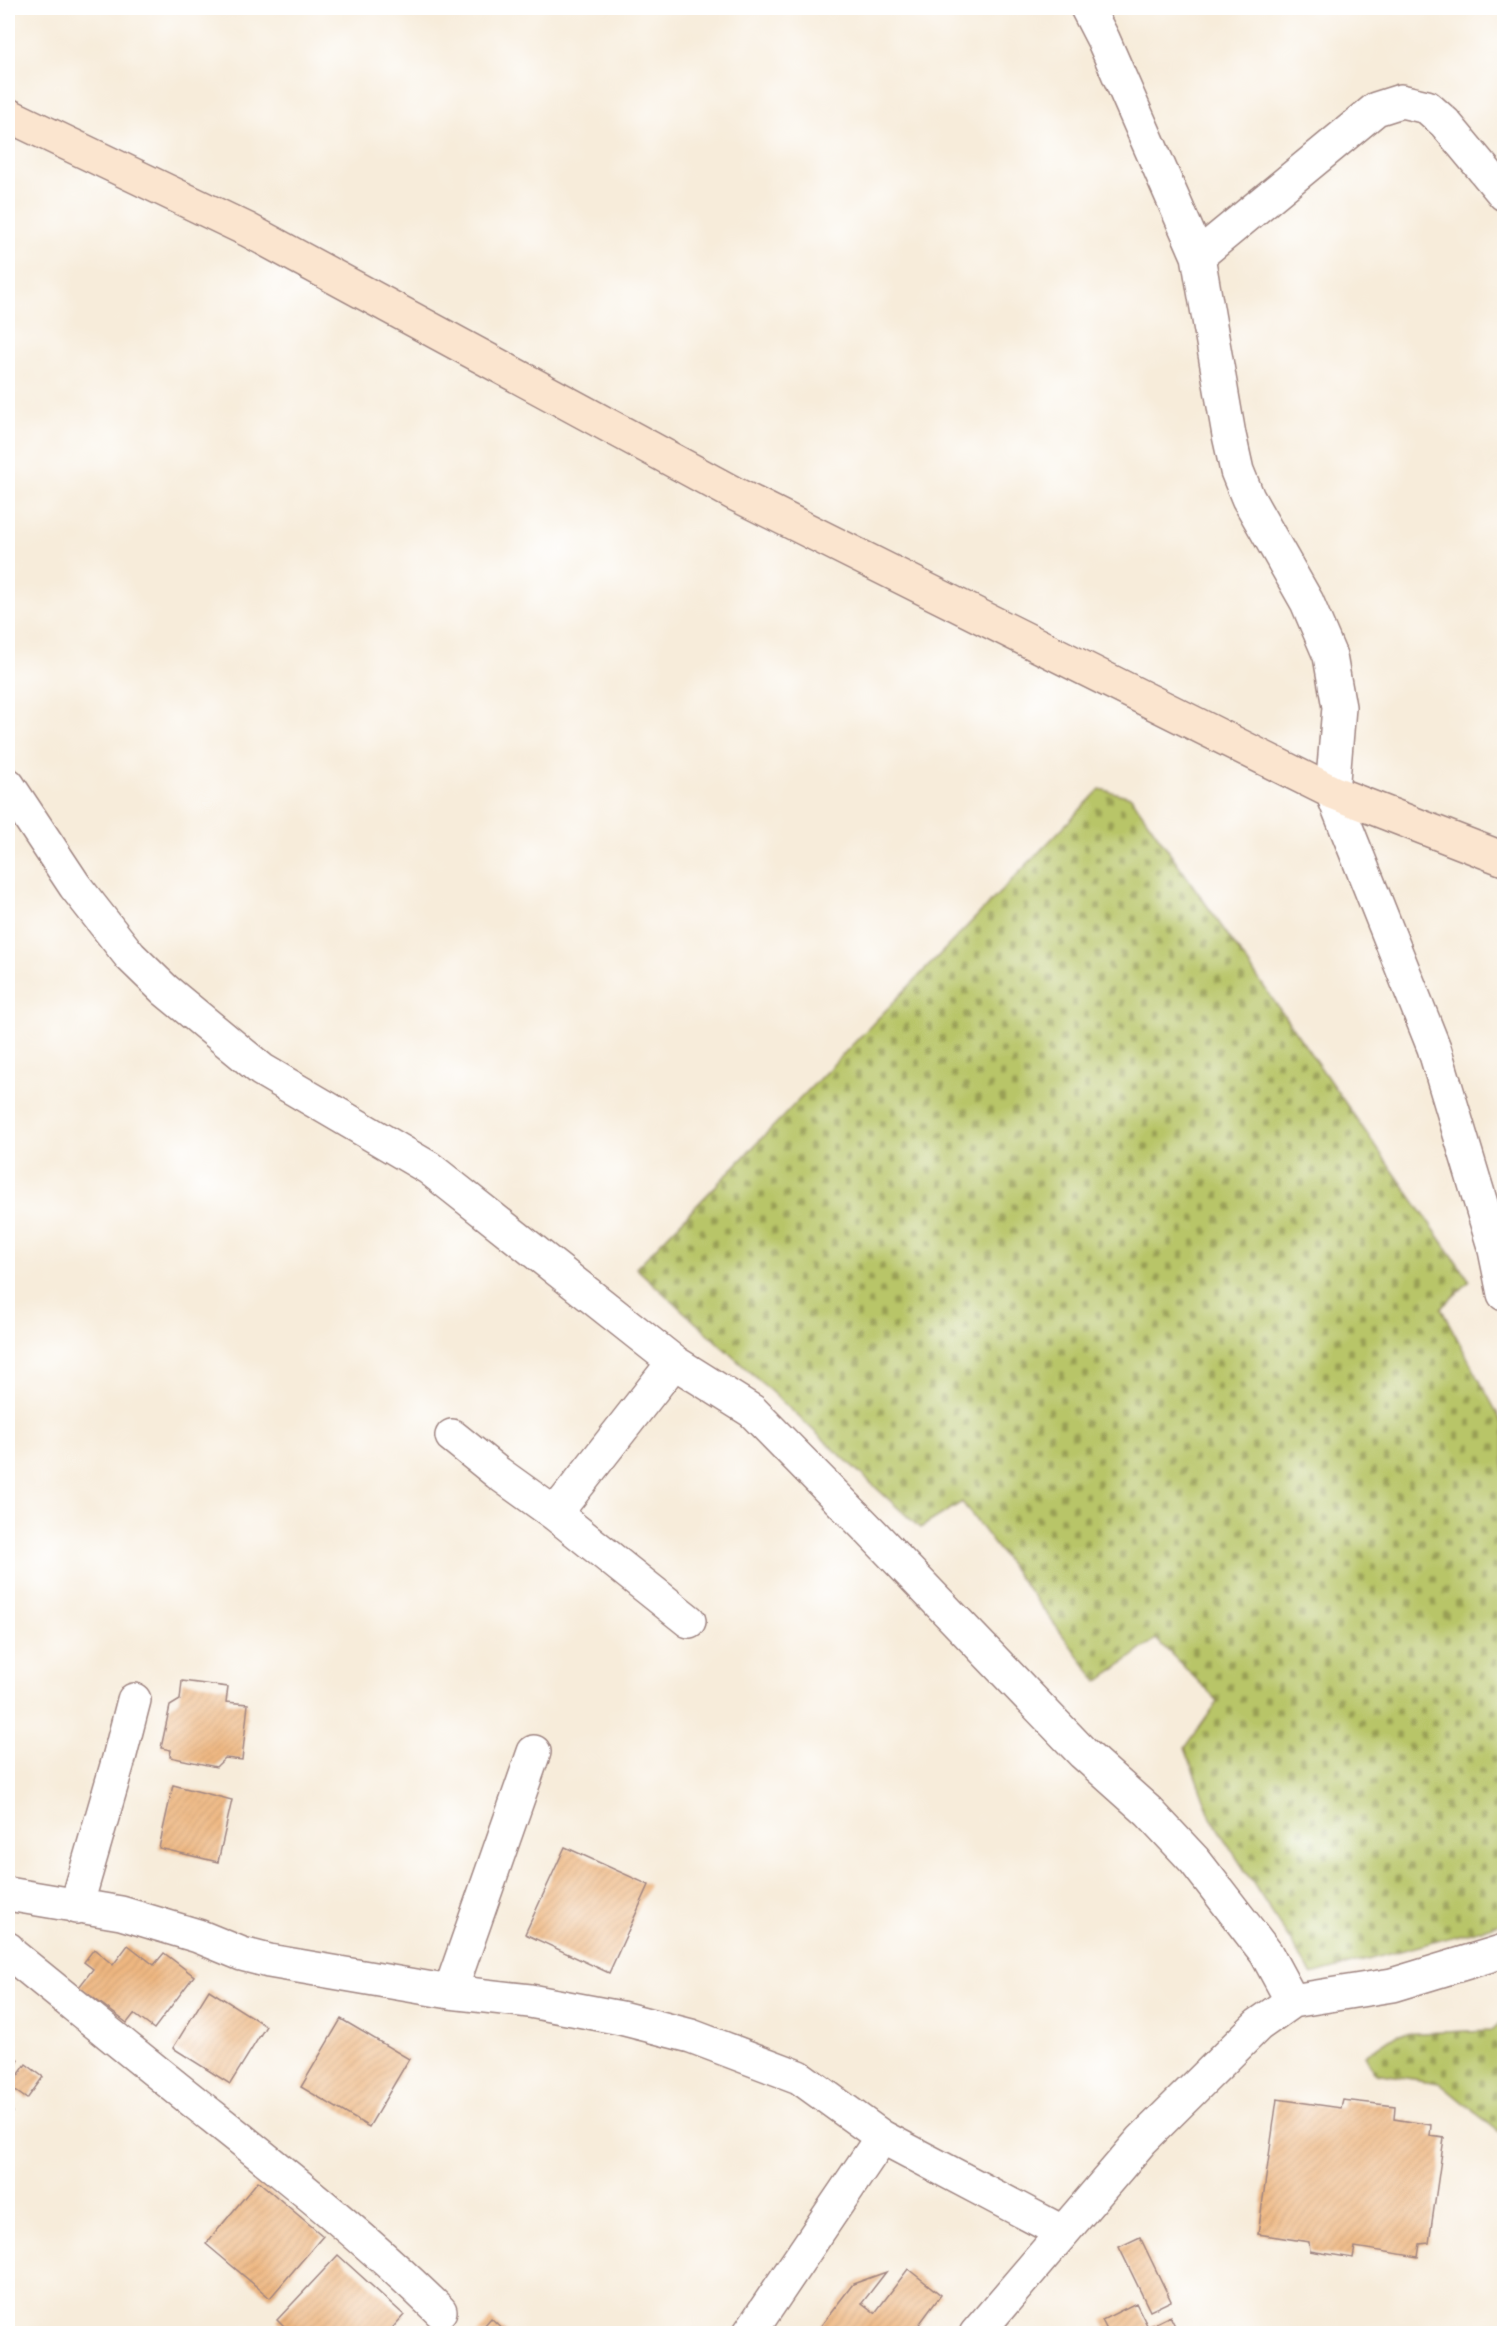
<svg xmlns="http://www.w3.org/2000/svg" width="1512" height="2341" viewBox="0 0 1512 2341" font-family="'Shantell Sans',sans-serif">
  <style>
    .cemetery { fill: url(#cemetery-stones); stroke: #817249; stroke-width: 1.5 }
    .building { fill: url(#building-hatch) }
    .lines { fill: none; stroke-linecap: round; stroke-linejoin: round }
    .street-casing { stroke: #a08682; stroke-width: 36 }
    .secondary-casing { stroke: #a08682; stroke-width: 36 }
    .street { stroke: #fff; stroke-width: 33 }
    .secondary { stroke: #fbe5cf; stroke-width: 33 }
  </style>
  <defs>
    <pattern id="cemetery-stones" width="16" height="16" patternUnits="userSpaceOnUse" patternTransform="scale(1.5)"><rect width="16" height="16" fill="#b8c567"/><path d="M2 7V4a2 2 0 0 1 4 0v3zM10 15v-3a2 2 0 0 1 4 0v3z" fill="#989f55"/></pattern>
    <pattern id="building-hatch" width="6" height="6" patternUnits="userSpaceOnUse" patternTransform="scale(1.5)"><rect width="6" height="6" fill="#eeb781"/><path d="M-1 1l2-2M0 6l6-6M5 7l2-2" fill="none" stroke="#ce9d70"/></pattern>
  </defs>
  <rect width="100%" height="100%" fill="#fff"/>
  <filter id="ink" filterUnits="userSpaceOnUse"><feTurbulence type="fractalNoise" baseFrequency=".0167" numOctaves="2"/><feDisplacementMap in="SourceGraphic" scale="12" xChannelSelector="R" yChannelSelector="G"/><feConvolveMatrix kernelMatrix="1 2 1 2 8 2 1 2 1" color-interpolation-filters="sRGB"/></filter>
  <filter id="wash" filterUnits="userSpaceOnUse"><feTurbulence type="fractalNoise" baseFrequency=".008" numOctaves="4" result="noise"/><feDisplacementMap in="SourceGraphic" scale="24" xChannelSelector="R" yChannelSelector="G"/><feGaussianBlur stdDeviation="1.35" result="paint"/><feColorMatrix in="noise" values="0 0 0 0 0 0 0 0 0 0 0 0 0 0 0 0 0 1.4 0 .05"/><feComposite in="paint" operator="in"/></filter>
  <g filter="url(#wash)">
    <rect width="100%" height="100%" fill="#f7ecda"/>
    <path class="cemetery" d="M1100 789 1131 797 1470 1281 1441 1308 1504 1426V1920L1500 1924 1312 1975 1211 1818 1185 1748 1218 1701 1156 1639 1098 1682 962 1502 920 1528 636 1268Z
      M1504 2019V2136L1439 2083 1375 2073 1365 2055 1397 2034 1492 2030Z"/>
    <g id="blocks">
      <path class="building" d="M182 1681 228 1687 226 1702 248 1704 242 1760 225 1758 216 1767 170 1757 171 1750 161 1748 170 1706 180 1700Z
        M173 1785 232 1800 218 1862 159 1848Z
        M565 1847 649 1885 609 1973 525 1934Z
        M128 1945 154 1965 164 1953 194 1976 154 2029 134 2014 127 2023 79 1987 93 1969 84 1962 94 1949 113 1965Z
        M209 1990 266 2026 230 2084 173 2048Z
        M341 2019 409 2059 369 2127 301 2087Z
        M8 2053 19 2060 8 2079Z
        M26 2064 43 2077 27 2099 10 2087Z
        M1277 2099 1341 2108 1343 2100 1395 2106 1394 2119 1431 2125 1430 2136 1444 2138 1429 2243 1420 2244 1418 2257 1355 2247 1353 2258 1310 2251 1309 2242 1258 2234Z
        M8 2107 13 2112 8 2119Z
        M258 2181 323 2236 270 2298 206 2244Z
        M1140 2237 1171 2301 1150 2311 1119 2247Z
        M338 2255 404 2315 387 2334H291L277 2320Z
        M908 2269 941 2295 912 2334H828L820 2327 853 2284 886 2272 862 2303 875 2313Z
        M1136 2303 1148 2327 1170 2316 1179 2334H1109L1102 2320Z
        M491 2318 508 2334H477Z"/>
    </g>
  </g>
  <g filter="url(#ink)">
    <use href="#blocks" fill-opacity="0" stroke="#a08682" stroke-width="1.5"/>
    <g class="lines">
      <g class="street-casing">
        <path id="street" d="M1087 8 1103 39 1198 256 1229 435 1237 471 1248 498 1307 602 1330 656 1339 707 1332 792 1434 1048 1495 1250 1504 1294
          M1198 256 1376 109 1401 101 1427 107 1445 123 1504 194
          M8 785 75 886 130 956 165 990 262 1070 429 1168 674 1362 752 1411 871 1532 1083 1753 1149 1812 1195 1861 1266 1953 1292 2001
          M452 1436 498 1473 555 1514 689 1621
          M555 1514 674 1362
          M8 1894 121 1913 198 1936 242 1954 269 1961 450 1992 530 2001 621 2018 691 2036 799 2077 882 2137 1062 2232
          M76 1907 118 1762 134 1700
          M8 1949 11 1954C73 2004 135 2055 198 2105 281 2171 364 2236 440 2311
          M450 1992 534 1752
          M749 2334 882 2137
          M976 2334 1142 2140 1258 2025 1292 2001 1392 1985 1504 1951"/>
      </g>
      <g class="secondary-casing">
        <path id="secondary" d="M8 115 248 230 735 494 1332 792 1504 859"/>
      </g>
      <use href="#street" class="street"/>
      <use href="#secondary" class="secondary"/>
    </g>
  </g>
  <rect width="1512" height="2341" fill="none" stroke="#fff" stroke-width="30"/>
</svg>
